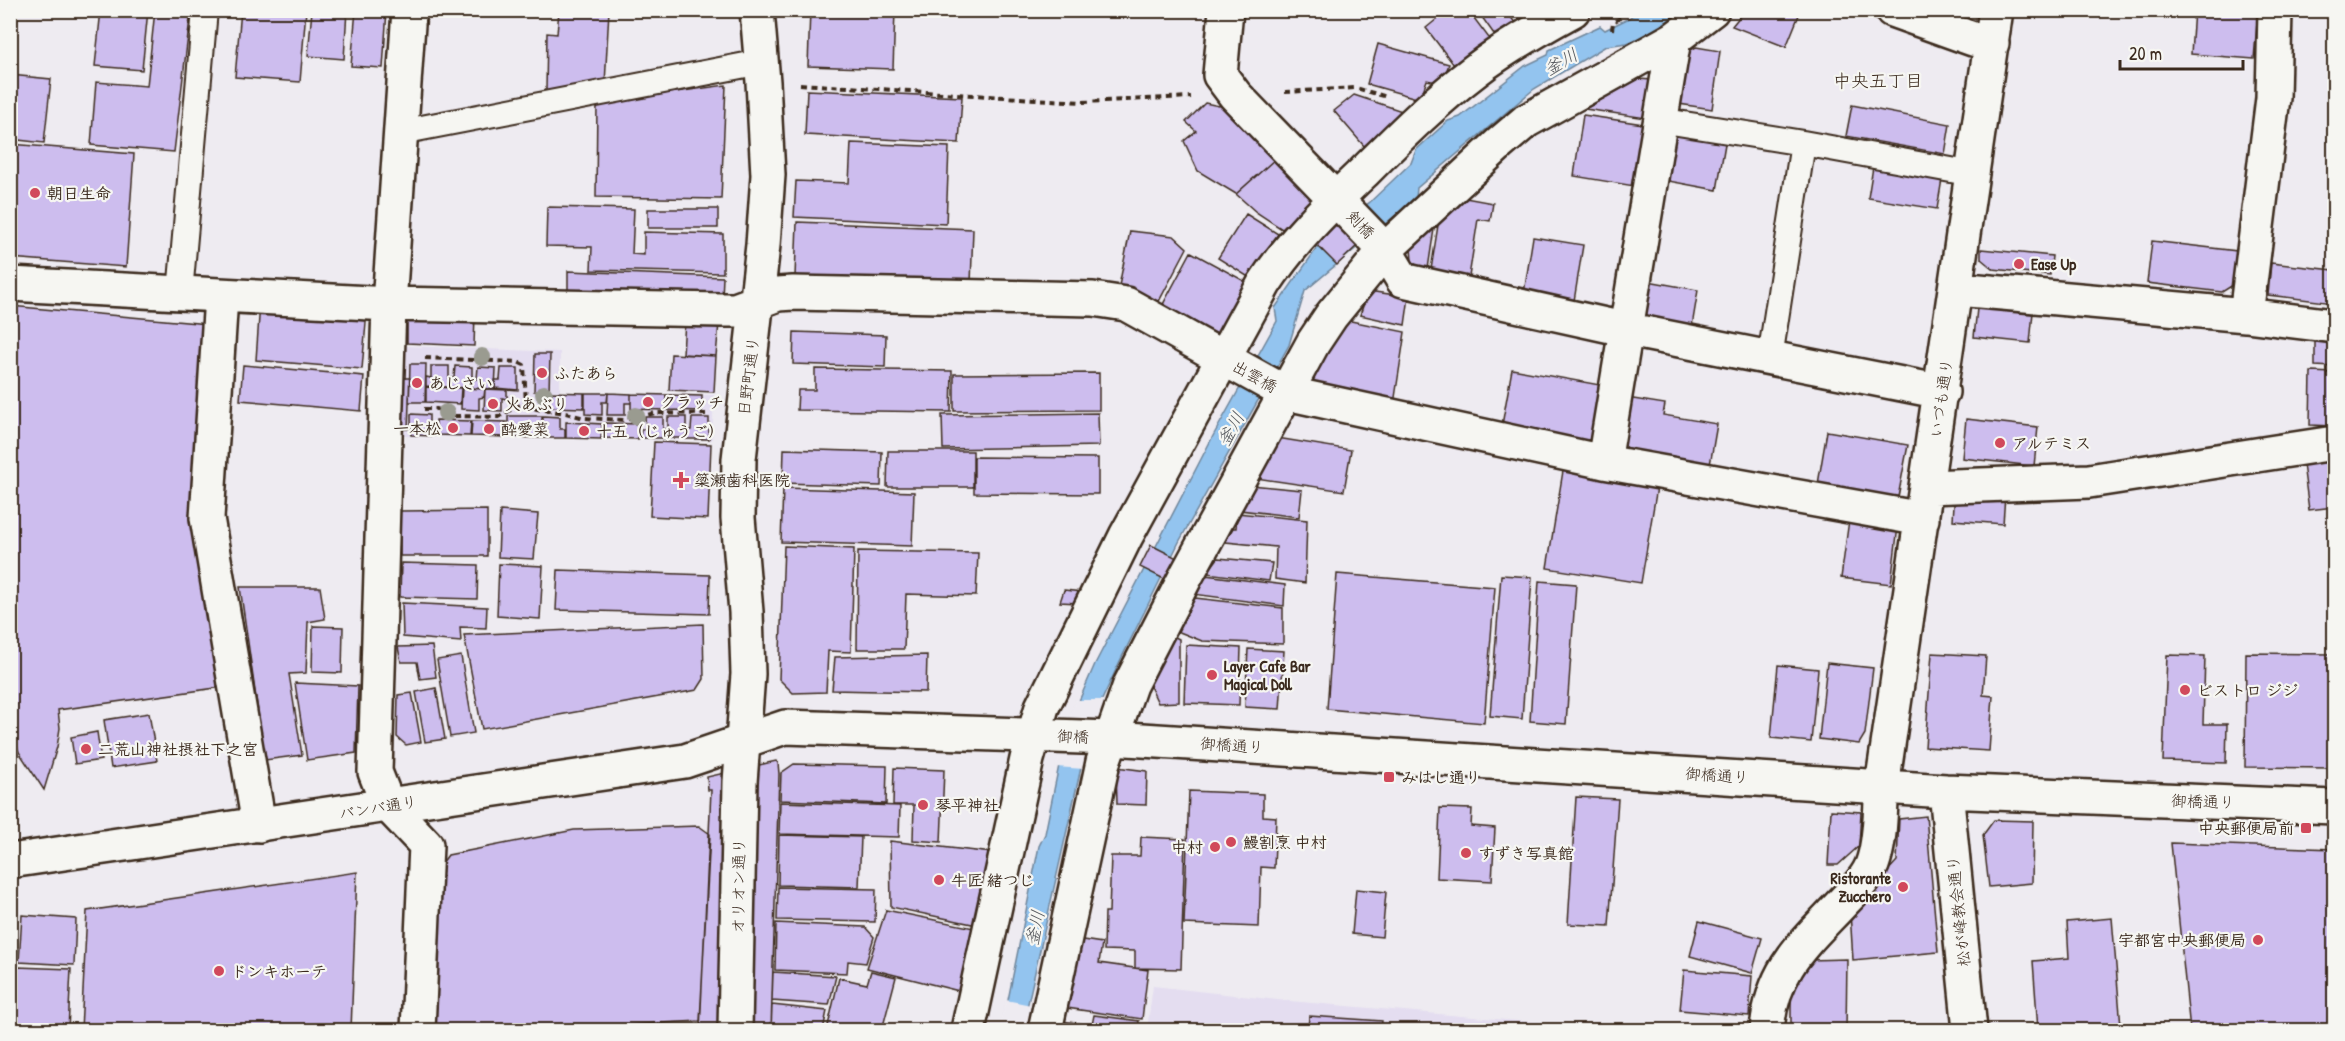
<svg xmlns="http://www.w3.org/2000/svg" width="2345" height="1041" viewBox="0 0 2345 1041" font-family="'Patrick Hand','Klee One',sans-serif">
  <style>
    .built { fill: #e4ddf0 }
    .water { fill: #93c4ef; stroke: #70869b; stroke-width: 1.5 }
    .pier { fill: #eeebf1 }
    .building { fill: #cdbdee; stroke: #3b2a1e; stroke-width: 1.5 }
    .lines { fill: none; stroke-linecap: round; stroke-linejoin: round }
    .lane-casing { stroke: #3b2a1e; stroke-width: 28 }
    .street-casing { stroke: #3b2a1e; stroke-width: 38 }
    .secondary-casing { stroke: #3b2a1e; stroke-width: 38 }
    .path { stroke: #3b2a1e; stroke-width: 4; stroke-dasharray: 6 4.5; stroke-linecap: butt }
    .lane { stroke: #f6f6f2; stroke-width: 24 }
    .street { stroke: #f6f6f2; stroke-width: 33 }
    .secondary { stroke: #f6f6f2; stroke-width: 33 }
    .tree { fill: #9a9b90 }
    .poi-dot { fill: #d1495b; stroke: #f6f6f2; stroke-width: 2 }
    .labels { text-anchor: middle; stroke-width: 4.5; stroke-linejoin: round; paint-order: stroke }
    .poi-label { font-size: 16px; font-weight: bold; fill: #3b2a1e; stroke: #f6f6f2; text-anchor: start }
    .street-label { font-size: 16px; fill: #3b2a1e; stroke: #f6f6f2 }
    .water-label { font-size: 18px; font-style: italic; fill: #55585d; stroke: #f6f6f2 }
    .neighbourhood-label { font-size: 18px; fill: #3b2a1e; stroke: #f6f6f2 }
  </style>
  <rect width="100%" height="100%" fill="#eeebf1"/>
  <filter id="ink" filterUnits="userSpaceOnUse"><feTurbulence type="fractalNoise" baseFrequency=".0167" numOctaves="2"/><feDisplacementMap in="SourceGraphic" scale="12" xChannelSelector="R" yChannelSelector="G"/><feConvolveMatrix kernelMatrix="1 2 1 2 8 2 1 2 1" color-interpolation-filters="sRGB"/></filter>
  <g filter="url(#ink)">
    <path class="built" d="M404 346 560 352V392L714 395 712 440 402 436Z
      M1153 986 1278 1000 1623 1030H1147Z"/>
    <path class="water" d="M1637 11H1680L1674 17 1642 37 1627 43 1606 46 1534 89 1417 188 1416 198 1305 291 1289 345 1179 542 1120 661 1101 702 1087 741 1022 1030H1002L1039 846 1045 834 1066 731 1095 664 1213 436 1277 321 1275 308 1331 228 1369 203 1411 163 1416 150 1448 121 1460 117 1525 66 1548 55 1549 50 1600 26 1605 30 1629 18Z"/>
    <path class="pier" d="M1076 700H1105L1090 742 1084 769 1056 767 1064 730Z
      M1006 1000 1031 1005 1025 1030H999Z"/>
    <path class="building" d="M101 10H148L142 70 95 66Z
      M155 10H191L174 152 91 145 96 82 147 86Z
      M241 10H306L300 82 235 77Z
      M312 10H347L344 59 308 56Z
      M356 10H387L383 68 351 66Z
      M559 10H609L605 84 546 91 547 33 557 34Z
      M810 10H895L893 69 808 66Z
      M1448 10H1468L1492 42 1457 69 1426 28Z
      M1477 10H1512L1509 14 1515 23 1496 37Z
      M1515 10H1550L1521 22Z
      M1745 10H1801L1786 47 1732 26Z
      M2194 10H2258L2254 59 2191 54Z
      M1378 44 1449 64 1442 83 1427 80 1420 99 1367 84Z
      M1696 47 1720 51 1712 109 1679 104 1686 53Z
      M10 75 51 79 44 143 10 139Z
      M1638 79 1652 80 1646 118 1585 109Z
      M726 85 721 199 596 197 597 103Z
      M807 90 962 97 959 143 805 135Z
      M1354 95 1405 112 1364 146 1334 111Z
      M1205 103 1219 106 1224 103 1280 159 1274 160 1236 194 1198 171 1184 141 1196 131 1186 122Z
      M1852 105 1950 124 1945 154 1846 136Z
      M1583 115 1643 124 1634 186 1574 176Z
      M1671 128 1726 138 1717 190 1663 180Z
      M851 143 949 147 946 224 794 217 796 181 849 183Z
      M10 144 134 154 126 267 10 258Z
      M1280 159 1310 190 1309 205 1282 229 1256 212 1236 194 1274 160Z
      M1873 167 1942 179 1937 209 1868 198Z
      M1460 197 1493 203 1490 221 1478 219 1468 283 1430 276 1439 219Z
      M547 207 634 209 632 254 644 255V232L723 234V273L591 270 592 247 546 246Z
      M648 209H718V228H648Z
      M1246 214 1278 234 1250 278 1218 258Z
      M1340 221 1360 243 1337 265 1316 244Z
      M797 222 973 229 971 283 795 277Z
      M1428 227 1434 229 1427 275 1412 261 1411 248Z
      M1130 231 1174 236 1187 248 1157 305 1118 291Z
      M1533 237 1583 245 1574 301 1524 293Z
      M2152 241 2237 251 2233 285 2222 292 2147 283Z
      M1981 249 2052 256 2050 275 1993 269 1981 259Z
      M1191 252 1248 283 1217 341 1160 310Z
      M2271 263 2334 270V303L2268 295Z
      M568 271 723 277 722 298 568 292Z
      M1648 281 1698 290 1692 326 1649 319 1643 307Z
      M1368 291 1409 297 1405 325 1360 315Z
      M1978 299 2034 302 2030 343 1974 337Z
      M260 303 367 311 362 369 256 360Z
      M10 306 208 324 223 687 58 710 60 728 57 747 44 790 19 752 10 725Z
      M475 314 474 346 407 343V320Z
      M685 320 719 323 716 356 683 354Z
      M1346 320 1405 332 1394 404 1316 390 1310 380Z
      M794 332 886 335 885 367 793 364Z
      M2315 337 2334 338V367L2315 366Z
      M535 354H550L549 392 534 391Z
      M671 354 716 356 714 392 669 390Z
      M410 364H426L425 402H409Z
      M243 365 364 376 361 411 240 400Z
      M431 366H449V387L426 386V377L431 378Z
      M455 366 472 367V388L449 387 450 378H454Z
      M478 367 496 368 495 389 472 388V380L477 379Z
      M501 368H518V390L495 388V380H500Z
      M815 369 952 371 951 412 797 410 798 390H815Z
      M1512 369 1600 385 1590 441 1502 425Z
      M2311 372 2334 373V426L2310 425Z
      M1099 373V410L954 411V374Z
      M403 378H410L408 429H403Z
      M426 387 461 388 460 404 426 402Z
      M462 388 485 389 484 397 479 398V410L461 409Z
      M485 389 507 390V399L502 398V411L484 410Z
      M550 392 584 393V408L549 407Z
      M585 393H608L607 402H602V415L585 414Z
      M608 393 631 394V403H625V415H607Z
      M631 394 666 395V410L631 409Z
      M667 395 702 396V411L667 410Z
      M1627 398 1665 404 1663 415 1717 424 1710 465 1625 450 1620 441Z
      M1098 413 1099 446 943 449 942 415Z
      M411 414 429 415V427H433L434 436 411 435Z
      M508 416H542V438L508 437Z
      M543 416 560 417V429H565V438H542Z
      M645 417H663V438H640L641 429H646Z
      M668 417H686V438H663L664 429H668Z
      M692 418H709V439H686V430H691Z
      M1966 419 2038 427 2034 466 1962 458Z
      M436 420 471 421 470 436 436 435Z
      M472 421 506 422V437L471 436Z
      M566 422 602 424 601 439 566 438Z
      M604 423 638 424V439L603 438Z
      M1827 431 1908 445 1898 497 1818 484Z
      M1277 438 1351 450 1344 491 1256 478Z
      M654 442 711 444 708 519 650 516Z
      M784 449 882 452 881 486 783 483Z
      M888 451H973V487H887Z
      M974 457 1098 458V494L974 493Z
      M2334 460V507L2309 510 2303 464Z
      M1564 465 1658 481 1641 583 1547 568Z
      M1251 485 1302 490 1299 517 1240 510Z
      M783 488 914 492 912 546 781 542Z
      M1955 490 2005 495 2003 524 1953 520Z
      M487 510V556H400V511Z
      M500 511 538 514 534 559 498 557Z
      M1237 513 1307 520 1305 583 1275 579 1276 547 1226 542 1230 528H1236Z
      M1849 520 1898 526 1891 584 1841 578Z
      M1151 545 1177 558 1166 580 1140 567Z
      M784 546 854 549 851 652 828 651 826 692 793 693 779 679Z
      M858 551 978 553 976 596 906 594 904 649H857Z
      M1218 558 1272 563 1269 581 1207 573Z
      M401 563 478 565 477 599 400 597Z
      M499 564 543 566 540 619 497 616Z
      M558 570 710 575 709 614 556 610Z
      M1337 574 1495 587 1484 723 1327 709Z
      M1205 575 1285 585 1284 606 1193 594Z
      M1501 575 1532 577 1522 719 1490 716Z
      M1539 581 1576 584 1566 724 1530 721Z
      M240 587H320L325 619 308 622 306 673 289 674 302 755 265 760Z
      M1064 590 1082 592 1078 603 1060 602Z
      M1195 598 1283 608V644L1202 641 1177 631 1191 601Z
      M402 603 487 607 486 628 460 627 461 642 403 637Z
      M703 624 704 679 697 690 482 729 464 635Z
      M313 626 343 627 342 673 312 672Z
      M1173 636 1179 639V702L1158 703 1149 684Z
      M1186 645 1241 648 1239 705 1184 703Z
      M432 646 436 677 420 679 417 662H401L398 647Z
      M1248 649 1284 651 1280 709 1245 707Z
      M1932 653 1986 656 1983 695 1993 696 1989 751 1925 747Z
      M2246 653 2333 654 2334 768 2245 767Z
      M927 655 926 692 832 690 835 657Z
      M2167 655 2205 656 2203 724H2227L2226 763 2163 761Z
      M461 656 474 733 450 737 437 660Z
      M1827 663 1873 668 1865 734 1859 744 1819 739Z
      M1778 665 1818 669 1811 742 1771 738Z
      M295 683 358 686 356 753 307 760Z
      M436 688 445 739 425 742 416 692Z
      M412 693 421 742 406 745 397 737 398 695Z
      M149 713 157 761 111 768 104 720Z
      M97 732 101 760 75 764 71 737Z
      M776 761 778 763 779 774 771 1030H700L711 790H708L707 777Z
      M794 764 887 766 886 804 780 800 781 773Z
      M1116 767 1147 771 1146 805 1117 804Z
      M894 768 944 770 941 842 913 840 914 805H893Z
      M1189 791 1263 794V816L1276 817 1274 868 1261 867 1259 927 1184 924Z
      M1576 797 1618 799 1609 926 1568 924Z
      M780 802 900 806 899 837 779 834Z
      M1440 808 1472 809 1471 826 1495 828 1492 881 1437 878Z
      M1831 810 1861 812 1859 846 1838 865H1828Z
      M1926 816 1938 952 1853 960 1850 912 1897 861 1899 819Z
      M1994 820 2033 821 2032 883 1989 887 1983 835Z
      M699 826 710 834 700 1021 530 1030H434L440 866 448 855 574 830Z
      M779 835 861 837 859 887 778 885Z
      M1141 837 1185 839 1181 969 1135 968V951L1104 950 1105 912H1109L1111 856H1140Z
      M890 841 992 853 977 925 891 907Z
      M2171 843 2334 849V1030H2190Z
      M357 872 351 1030H81L87 911Z
      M778 887 876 889 875 922 777 920Z
      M1356 889 1386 892 1382 937 1352 934Z
      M886 910 974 928 959 991 867 968Z
      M22 915 76 919 74 965 19 962Z
      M2112 918 2121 1026 2038 1030 2033 961 2069 958 2067 922Z
      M1699 921 1762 938 1752 973 1690 956Z
      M776 923 865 927 874 937 866 963 848 961 847 973 775 970Z
      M1076 939 1102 943 1099 963 1148 970 1142 1019 1067 1008Z
      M1847 959 1846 1030H1791V982L1809 960Z
      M17 967 71 969 68 1030H14Z
      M1684 970 1752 976 1749 1016 1680 1010Z
      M871 971 896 977 882 1030H827L839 978 867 984Z
      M773 972 836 976 829 1005 772 1001Z
      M772 1005 827 1011 823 1030H771Z
      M1094 1015 1139 1021 1138 1030H1061L1062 1021 1092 1025Z
      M1309 1016 1382 1021 1381 1030H1308Z"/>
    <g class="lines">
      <g class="lane-casing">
        <path id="lane" d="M1659 120 1803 143
          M401 132 761 62
          M180 293 205 10
          M1770 358 1803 143 1973 174"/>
      </g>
      <g class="street-casing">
        <path id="street" d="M409 10 389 304 375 772 388 805 426 845 418 1030
          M1226 10 1220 75 1235 95 1385 250 1403 280 1624 329 1942 392
          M1892 10 1973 39 1992 43
          M10 284 389 304 722 310H735L778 294 793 293 1093 299 1126 304 1286 393 1604 462 1922 519
          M1957 289 2246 315 2334 326
          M221 296 207 518 259 825
          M2246 315 2273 98 2275 10
          M1604 462 1674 39
          M1927 487 2089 481 2334 443
          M735 1030 740 782 748 674 746 612 738 518 739 459 763 245 768 175 763 82 757 10
          M968 1030 1027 759 1042 707 1126 536 1264 284C1292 241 1327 207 1364 172 1400 136 1435 101 1476 70 1506 47 1540 28 1573 10
          M1045 1030 1103 762 1130 685 1185 578 1313 343 1331 316 1385 250 1499 144 1526 121 1674 39 1712 10
          M1767 1030C1772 968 1805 943 1845 900 1856 889 1870 875 1874 859 1881 836 1880 809 1882 786L1996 10"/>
      </g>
      <g class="secondary-casing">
        <path id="secondary" d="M1946 791 1970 1030
          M10 861 685 761 785 727 1111 738 1946 791 2334 807"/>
      </g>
      <path class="path" d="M1612 30 1613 22 1624 16V10
        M800 84 1082 102 1191 97
        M1285 92 1356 88 1387 97
        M425 358 518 362 524 365 526 405
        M424 409H437L455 416 499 417 517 406 526 405 537 409 566 413 584 418 625 420 655 413 706 414"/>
      <use href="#lane" class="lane"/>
      <use href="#street" class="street"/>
      <use href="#secondary" class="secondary"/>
    </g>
    <g class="tree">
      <circle cx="482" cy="357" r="9"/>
      <circle cx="544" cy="394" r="9"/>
      <circle cx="446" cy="413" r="9"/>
      <circle cx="636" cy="416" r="9"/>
    </g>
  </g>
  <g class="poi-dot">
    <circle cx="35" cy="193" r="6"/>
    <circle cx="2019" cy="264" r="6"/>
    <circle cx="542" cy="373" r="6"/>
    <circle cx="417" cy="383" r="6"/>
    <circle cx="648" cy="402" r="6"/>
    <circle cx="493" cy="404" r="6"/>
    <circle cx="453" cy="428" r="6"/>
    <circle cx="489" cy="429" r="6"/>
    <circle cx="584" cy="431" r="6"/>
    <circle cx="2000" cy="443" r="6"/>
    <path d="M678 471h6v6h6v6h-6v6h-6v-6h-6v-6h6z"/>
    <circle cx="1212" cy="675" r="6"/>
    <circle cx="2185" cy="690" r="6"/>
    <circle cx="86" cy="749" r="6"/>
    <rect x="1383" y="771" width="12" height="12" rx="3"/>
    <circle cx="923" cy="805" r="6"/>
    <rect x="2300" y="822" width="12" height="12" rx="3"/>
    <circle cx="1231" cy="842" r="6"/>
    <circle cx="1215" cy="847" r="6"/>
    <circle cx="1466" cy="853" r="6"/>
    <circle cx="939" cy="880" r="6"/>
    <circle cx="1903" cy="887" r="6"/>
    <circle cx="2258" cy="940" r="6"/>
    <circle cx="219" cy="971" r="6"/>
  </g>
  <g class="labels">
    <g class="poi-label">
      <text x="47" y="199">朝日生命</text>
      <text x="2031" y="270">Ease Up</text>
      <text x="554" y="379">ふたあら</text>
      <text x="429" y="389">あじさい</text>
      <text x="660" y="408">クラッチ</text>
      <text x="505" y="410">火あぶり</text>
      <text x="441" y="434" text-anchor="end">一本松</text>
      <text x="501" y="435">酔愛菜</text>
      <text x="596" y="437">十五（じゅうご）</text>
      <text x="2012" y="449">アルテミス</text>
      <text x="694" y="486">簗瀬歯科医院</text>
      <text x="1224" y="672">Layer Cafe Bar<tspan x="1224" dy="18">Magical Doll</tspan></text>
      <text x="2197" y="696">ビストロ ジジ</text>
      <text x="98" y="755">二荒山神社摂社下之宮</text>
      <text x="1401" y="783">みはし通り</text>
      <text x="935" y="811">琴平神社</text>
      <text x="2294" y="834" text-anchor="end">中央郵便局前</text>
      <text x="1243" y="848">鰻割烹 中村</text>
      <text x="1203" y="853" text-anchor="end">中村</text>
      <text x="1478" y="859">すずき写真館</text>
      <text x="1891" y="884" text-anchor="end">Ristorante<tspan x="1891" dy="18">Zucchero</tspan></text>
      <text x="951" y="886">牛匠 緒つじ</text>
      <text x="2246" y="946" text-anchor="end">宇都宮中央郵便局</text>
      <text x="231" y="977">ドンキホーテ</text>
    </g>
    <g class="street-label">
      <text transform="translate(1361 224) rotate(47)" y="6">剣橋</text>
      <text transform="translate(748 376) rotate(-83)" y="6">日野町通り</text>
      <text transform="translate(1255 376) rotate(29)" y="6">出雲橋</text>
      <text transform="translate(1941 398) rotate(-82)" y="6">いづも通り</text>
      <text transform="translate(1073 736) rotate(2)" y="6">御橋</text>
      <text transform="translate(1232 745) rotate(4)" y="6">御橋通り</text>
      <text transform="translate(1717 775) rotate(4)" y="6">御橋通り</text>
      <text transform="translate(2203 801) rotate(2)" y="6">御橋通り</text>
      <text transform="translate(378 807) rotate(-9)" y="6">バンバ通り</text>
      <text transform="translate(738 886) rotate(-89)" y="6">オリオン通り</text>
      <text transform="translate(1958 911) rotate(-96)" y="6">松が峰教会通り</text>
    </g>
    <g class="water-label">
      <text transform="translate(1561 62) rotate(-30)" y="6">釜川</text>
      <text transform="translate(1231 429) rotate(-61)" y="6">釜川</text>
      <text transform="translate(1035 928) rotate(-78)" y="6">釜川</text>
    </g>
    <g class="neighbourhood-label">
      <text x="1878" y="87">中央五丁目</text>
    </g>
  </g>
  <rect width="2345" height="1041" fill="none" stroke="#f6f6f2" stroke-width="36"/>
  <rect x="18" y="18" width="2309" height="1005" fill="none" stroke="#3b2a1e" stroke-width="2" filter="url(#ink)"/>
  <path d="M2120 60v9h123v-9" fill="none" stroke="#3b2a1e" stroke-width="3"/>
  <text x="2129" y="60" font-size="18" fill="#3b2a1e" stroke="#f6f6f2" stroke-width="4.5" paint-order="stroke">20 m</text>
</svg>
